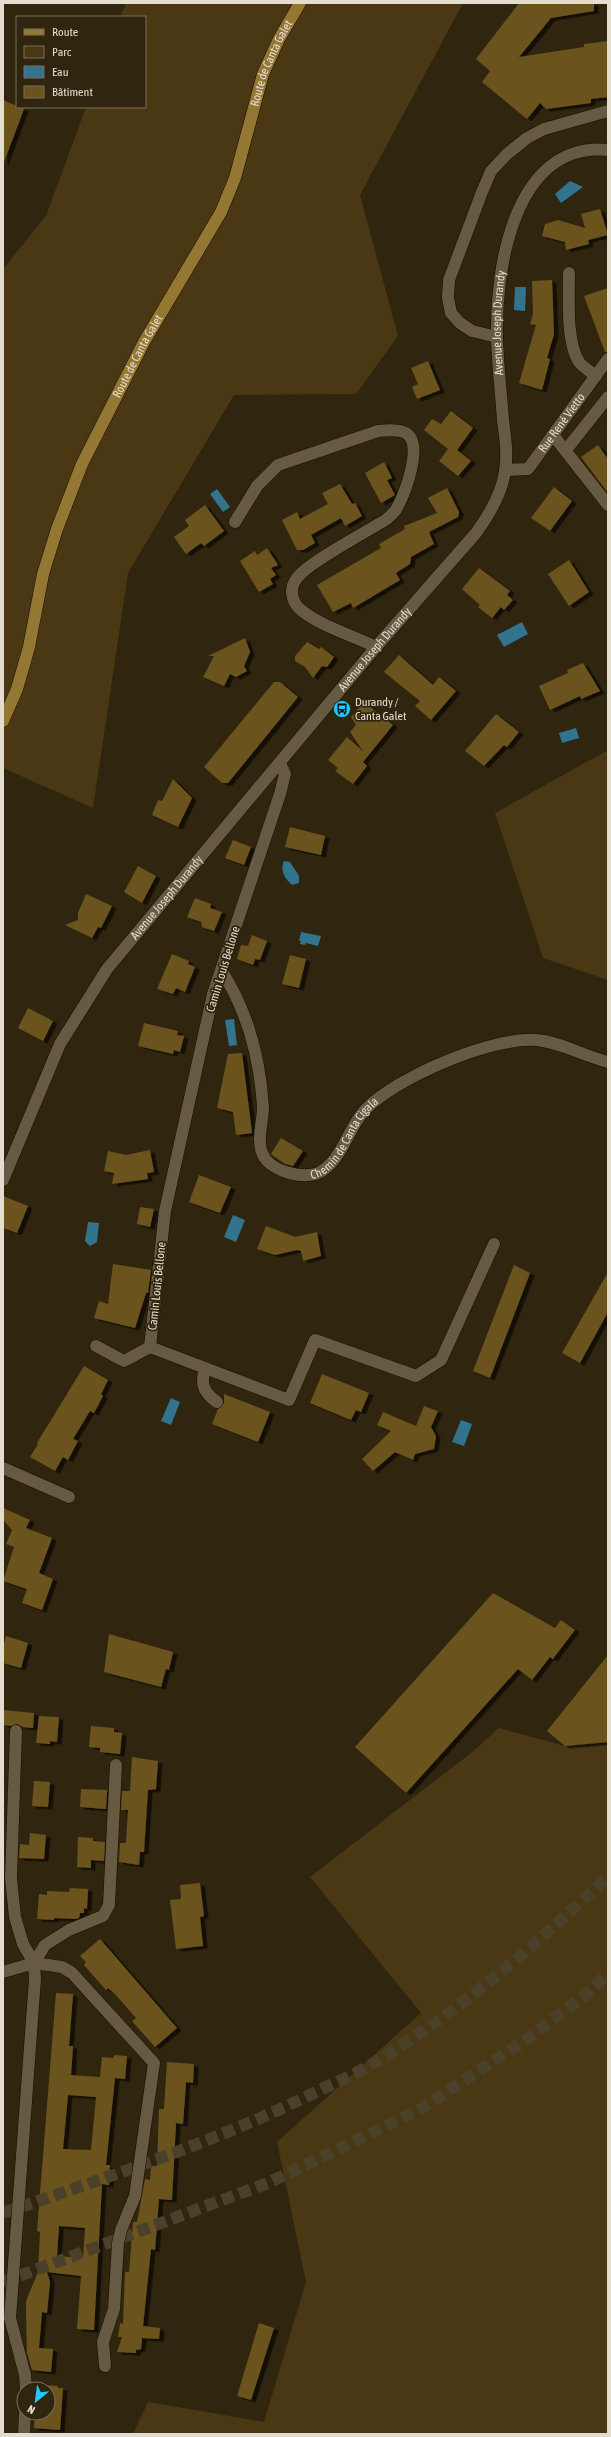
<svg xmlns="http://www.w3.org/2000/svg" width="611" height="2437" viewBox="0 0 611 2437" font-family="'Asap Condensed',sans-serif">
  <style>
    .green { fill: #493813 }
    .water { fill: #32748d }
    .building { fill: #6b531d; fill-rule: evenodd; filter: url(#shadow) }
    .lines { fill: none; stroke-linecap: round; stroke-linejoin: round }
    .highway-tunnel { stroke: #4b412b; stroke-width: 12; stroke-dasharray: 12 6; stroke-linecap: butt }
    .minor-casing { stroke: #180e00; stroke-width: 13 }
    .major-casing { stroke: #180e00; stroke-width: 13 }
    .minor { stroke: #665a42; stroke-width: 12 }
    .major { stroke: #957734; stroke-width: 12 }
    .labels { text-anchor: middle; stroke-width: 3.5; stroke-linejoin: round; paint-order: stroke }
    .street-label { font-size: 12px; fill: #e4ddcf; stroke: #30250e }
    .poi-label { font-size: 12px; fill: #e4ddcf; stroke: #30250e; text-anchor: start }
  </style>
  <defs>
    <filter id="shadow"><feDropShadow dx="4.5" dy="2.5" stdDeviation="0" flood-color="#0009"/></filter>
  </defs>
  <rect width="100%" height="100%" fill="#30250e"/>
  <path class="green" d="M126 3H463L360 195 398 336 356 394 234 395 128 573 93 808 3 768V269L46 216 86 107H145V17H120Z
    M608 750V980L543 958 495 813Z
    M499 1728 565 1746 608 1742V2434H133L148 2402 264 2422 306 2282 277 2142 421 2013 310 1877 471 1753Z"/>
  <path class="water" d="M570 181 583 187 561 203 555 194Z
    M515 287H526L525 311 514 310Z
    M217 489 230 507 223 512 210 494Z
    M522 622 528 634 504 647 497 635Z
    M576 728 579 738 562 743 559 733Z
    M284 861 290 862 299 876V883L292 885C284 878 280 870 284 861Z
    M301 932 321 936 318 946 306 943 305 945 300 944 301 941H299Z
    M234 1019 237 1045 229 1046 225 1020Z
    M233 1215 245 1220 236 1242 224 1237Z
    M88 1222 99 1223 97 1242 90 1246 85 1241Z
    M171 1398 180 1402 171 1425 161 1421Z
    M461 1420 472 1424 464 1446 452 1442Z"/>
  <path class="building" d="M519 3H594V11L551 18 519 57 584 47V44L608 41V97L591 99V103L546 109 540 103 527 119 482 82 490 71 476 59Z
    M3 100 24 109 4 162H3Z
    M600 209 608 235 588 240 589 244 566 250 565 242 542 236 545 224 558 220 585 228 581 214Z
    M552 280 554 334 547 358 550 359 542 390 519 383 536 325 530 324 533 314 532 281Z
    M608 288V352H605L584 296Z
    M428 361 440 390 417 399 412 387 418 384 411 368Z
    M451 411 473 428 457 450 471 461 458 476 439 461 448 449 424 430 432 419 441 424Z
    M598 445 608 459V493L581 457Z
    M384 462 392 478 387 480 395 495 381 503 365 473Z
    M340 484 352 504 355 503 362 516 345 526 341 518 311 535 315 543 303 550H297L282 520 297 512 300 519 328 504 322 493Z
    M554 487 572 501 550 531 531 518Z
    M447 488 459 512 458 517 429 532 434 544 411 557 410 564 396 573 400 580 353 608 351 603 333 612 317 585 381 548 379 544 405 529 404 526 437 513 428 498Z
    M205 505 224 531 204 546 201 543 186 554 174 537 189 526 185 520Z
    M267 548 278 565 271 568 276 575 270 579 273 584 259 592 240 561 255 551 257 555Z
    M569 560 589 592 569 606 548 574Z
    M479 568 510 591 507 595 513 600 504 610 501 607 492 618 478 607 480 605 462 589Z
    M245 638 250 652 244 666 247 671 236 677 230 674 224 686 203 677 214 656H208Z
    M307 642 319 649 321 647 334 657 327 667 322 666 313 678 305 667 295 661V656Z
    M399 655 433 685 439 677 456 691 431 720 415 706 420 701 384 672Z
    M583 663 600 691 581 699 580 696 550 710 539 686 568 673 567 670Z
    M274 682H280L298 697 228 783H222L204 767Z
    M364 702 393 725 363 762 367 766 353 784 335 771 338 768 328 760 347 737 363 751 350 732 356 725 351 717Z
    M496 714 519 732 507 747 504 745 484 766 465 751Z
    M173 779 192 798 178 827 152 815 158 800 162 801Z
    M290 827 325 836 321 855 285 847Z
    M233 840 251 847 244 865 225 858Z
    M138 866 156 876 142 903 124 892Z
    M86 894 112 906 101 928 98 927 92 938 65 925 78 920V913Z
    M195 898 211 904 210 908 222 912 214 931 202 927 201 922 187 917Z
    M252 935 267 941 260 960 255 959 253 965 237 959 241 945 248 946Z
    M172 954 189 961 188 964 195 967 185 992 176 988 173 994 157 989Z
    M290 955 306 959 299 988 282 984Z
    M28 1008 53 1021 43 1041 18 1028Z
    M144 1023 178 1031 177 1035 184 1036 180 1052 174 1050 173 1054 138 1046Z
    M242 1053 252 1133 236 1135 233 1112 217 1108 228 1054Z
    M281 1138 303 1151 293 1166 285 1164 271 1154Z
    M150 1150 154 1172 147 1173 148 1179 112 1184 114 1173 104 1171 108 1151 126 1155Z
    M199 1175 231 1187 220 1213 189 1202Z
    M3 1196 28 1206 17 1233 3 1228Z
    M140 1207 154 1209 150 1227 137 1224Z
    M266 1226 295 1237 317 1232 321 1256 303 1261 301 1251 297 1250 275 1255 257 1249Z
    M113 1264 151 1270 148 1293H146L135 1328 94 1318 99 1301 108 1304Z
    M514 1265 530 1273 490 1378 473 1371Z
    M608 1272V1312L580 1363 562 1353Z
    M84 1366 108 1380 101 1394 103 1396 94 1413 90 1411 73 1439 78 1441 68 1460 63 1457 55 1471 30 1457 38 1444 37 1443Z
    M322 1374 369 1393 361 1412 356 1410 351 1420 310 1403Z
    M224 1394 270 1412 258 1442 212 1424 218 1409 224 1403Z
    M424 1406 438 1411 431 1427 436 1436 434 1449 415 1454 413 1460 395 1452 373 1471 362 1459 391 1431 377 1425 383 1412 416 1426Z
    M3 1508 30 1520 26 1528 52 1538 39 1573 53 1579 42 1610 22 1603 27 1589 3 1581 14 1547 6 1544 12 1530 3 1520Z
    M493 1593 555 1628 561 1620 575 1630 558 1652 553 1659 550 1657 532 1680 518 1669 406 1793 355 1747Z
    M109 1634 173 1652 169 1670 166 1669 161 1687 104 1672Z
    M6 1636 28 1643 21 1668 3 1663V1648Z
    M608 1655V1742L565 1746 547 1731Z
    M3 1710 34 1713 33 1728 23 1727 17 1724 11 1726 3 1725Z
    M39 1716 59 1717 57 1742 50 1741V1744L36 1743Z
    M91 1726 114 1728V1732L122 1733 120 1754 100 1752V1748L89 1747Z
    M132 1757 158 1761 156 1789 148 1790 144 1852H140L139 1865 119 1862 120 1843H126L128 1810H121L122 1791H130Z
    M34 1781 50 1782 48 1807 32 1806Z
    M81 1789 107 1790 106 1809 80 1807Z
    M30 1833 46 1835 44 1859 19 1858 20 1844 29 1845Z
    M78 1837 93 1838V1841L105 1842 104 1861 91 1860V1868L77 1867Z
    M200 1883 204 1916 200 1917 203 1946 176 1949 170 1900 181 1899 180 1885Z
    M70 1888 88 1889 87 1909 84 1908V1913H80L79 1918 75 1919 54 1918V1920L37 1919 39 1894 47 1895V1891L69 1892Z
    M100 1939 177 2028 155 2047 132 2021 136 2018 115 1994 108 1988 106 1990 84 1965 86 1962 80 1956Z
    M56 1993 73 1994 69 2046H73L71 2075 100 2077 102 2057 113 2058 114 2055 127 2056 125 2079 115 2078 106 2165H110L109 2185 102 2184 94 2330 77 2329 81 2276 47 2272 50 2282 47 2313 42 2312 39 2348 53 2349 51 2372 32 2370 27 2353 26 2315V2301L38 2272 40 2232 37 2231ZM68 2095 96 2097 91 2150 63 2149ZM59 2226 85 2228 83 2258 57 2256Z
    M167 2062 194 2064 193 2083 186 2082 183 2124 176 2123 172 2200 159 2199 155 2250 151 2249 143 2326 160 2328 159 2339 142 2338 141 2349 136 2350V2353L117 2352 122 2337H118L120 2323 123 2324 125 2272H129L133 2222H137L145 2179 150 2180 151 2166H157L159 2109H164Z
    M259 2323 274 2328 251 2400 237 2396Z
    M42 2385 58 2386V2388H63L60 2430 34 2428 35 2413H48V2389H42Z"/>
  <g class="lines">
    <path class="highway-tunnel" d="M3 2213C108 2177 212 2143 312 2094 331 2084 353 2076 372 2064 459 2012 535 1946 608 1876
      M3 2282 268 2183 419 2110 527 2039 583 1997 608 1974"/>
    <g class="minor-casing">
      <g id="minor">
        <path d="M569 273C569 297 566 342 579 362 583 367 591 372 596 376"/>
        <path d="M497 337 472 331 460 323 451 313 448 298 449 280 482 192 491 171 507 154 527 138 544 129 608 111"/>
        <path d="M553 435 608 505"/>
        <path d="M566 450 608 397"/>
        <path id="s1" d="M505 470 528 469 608 359"/>
        <path d="M235 522 257 486 278 465 378 431C387 430 398 429 406 433 424 444 405 493 397 508 395 512 390 516 387 519 368 531 307 563 297 578 289 588 291 602 301 610 322 627 352 635 376 647"/>
        <path d="M280 763 285 774 280 794 213 994 165 1211 150 1347 289 1400 315 1340 416 1376 441 1360 494 1244"/>
        <path id="s2" d="M221 970C247 1010 260 1059 263 1107 263 1122 256 1141 263 1155 271 1172 307 1181 322 1171 344 1156 348 1128 365 1110 397 1077 491 1037 536 1040 560 1042 584 1056 608 1062"/>
        <path id="s3" d="M3 1180 60 1044 107 969 376 647 476 533C489 515 502 494 505 471 508 454 505 437 503 420 501 393 498 366 497 339 495 269 514 141 608 150"/>
        <path d="M96 1346 124 1361 150 1347"/>
        <path d="M205 1369C200 1384 204 1393 217 1402"/>
        <path d="M3 1468 69 1497"/>
        <path d="M16 1731 11 1878 15 1917 23 1944 34 1963 35 1979 10 2318 25 2375 26 2389"/>
        <path d="M34 1963 62 1967 72 1973 154 2063 135 2196 121 2230 118 2243 114 2309 103 2342 105 2366"/>
        <path d="M3 1972 34 1963 45 1945 69 1930 103 1916 109 1905 116 1765"/>
        <path d="M24 2434 25 2413"/>
      </g>
    </g>
    <g class="major-casing">
      <g id="major">
        <path id="s4" d="M3 721 17 689 29 647 43 574 57 529 82 464 144 342 221 212 235 178 263 74 279 39 300 3"/>
      </g>
    </g>
    <use href="#minor" class="minor"/>
    <use href="#major" class="major"/>
  </g>
  <defs>
    <g id="bus-disc" transform="scale(0.9)"><circle r="9.5" fill="#23c9fe" stroke="#30250e"/><path d="M-5-6H5V4H4V6H2V4H-2V6H-4V4H-5ZM-3.5-4V0h7V-4ZM-3.5 1.2v1.5H-2V1.2ZM2 1.2v1.5H3.5V1.2Z" fill="#111"/></g>
  </defs>
  <g fill-rule="evenodd">
    <use href="#bus-disc" x="342" y="709"/>
  </g>
  <g class="labels">
    <g class="street-label">
      <text dy="4" stroke="none"><textPath href="#s4" startOffset="715">Route de Canta Galet</textPath></text>
      <text dy="4" stroke="none"><textPath href="#s3" startOffset="1025">Avenue Joseph Durandy</textPath></text>
      <text dy="4" stroke="none"><textPath href="#s4" startOffset="391">Route de Canta Galet</textPath></text>
      <text dy="4" stroke="none"><textPath href="#s1" startOffset="80">Rue René Vietto</textPath></text>
      <text dy="4" stroke="none"><textPath href="#s3" startOffset="653">Avenue Joseph Durandy</textPath></text>
      <text dy="4" stroke="none"><textPath href="#s3" startOffset="329">Avenue Joseph Durandy</textPath></text>
      <text transform="translate(223 969) rotate(-73)" y="4">Camin Louis Bellone</text>
      <text dy="4" stroke="none"><textPath href="#s2" startOffset="299">Chemin de Canta Cigala</textPath></text>
      <text transform="translate(157 1286) rotate(-84)" y="4">Camin Louis Bellone</text>
    </g>
    <g class="poi-label">
      <text x="355" y="706">Durandy /<tspan x="355" dy="14">Canta Galet</tspan></text>
    </g>
  </g>
  <rect width="611" height="2437" fill="none" stroke="#e4ddcf" stroke-width="8"/>
  <rect x="16" y="16" width="130" height="92" fill="#30250e" stroke="#786f5b"/>
  <rect x="24" y="29" width="20" height="6" fill="#957734" stroke="#786f5b"/>
  <text x="52" y="36" font-size="12" fill="#e4ddcf">Route</text>
  <rect x="24" y="46" width="20" height="12" fill="#493813" stroke="#786f5b"/>
  <text x="52" y="56" font-size="12" fill="#e4ddcf">Parc</text>
  <rect x="24" y="66" width="20" height="12" fill="#32748d" stroke="#786f5b"/>
  <text x="52" y="76" font-size="12" fill="#e4ddcf">Eau</text>
  <rect x="24" y="86" width="20" height="12" fill="#6b531d" stroke="#786f5b"/>
  <text x="52" y="96" font-size="12" fill="#e4ddcf">Bâtiment</text>
  <g transform="translate(36 2401) rotate(209)"><circle r="19" fill="#30250e" stroke="#786f5b"/>
  <path d="M0-3L7 15L0 10L-7 15Z" fill="#23c9fe"/>
  <text y="-6" font-size="11" font-weight="bold" text-anchor="middle" fill="#e4ddcf">N</text>
  </g>
</svg>
